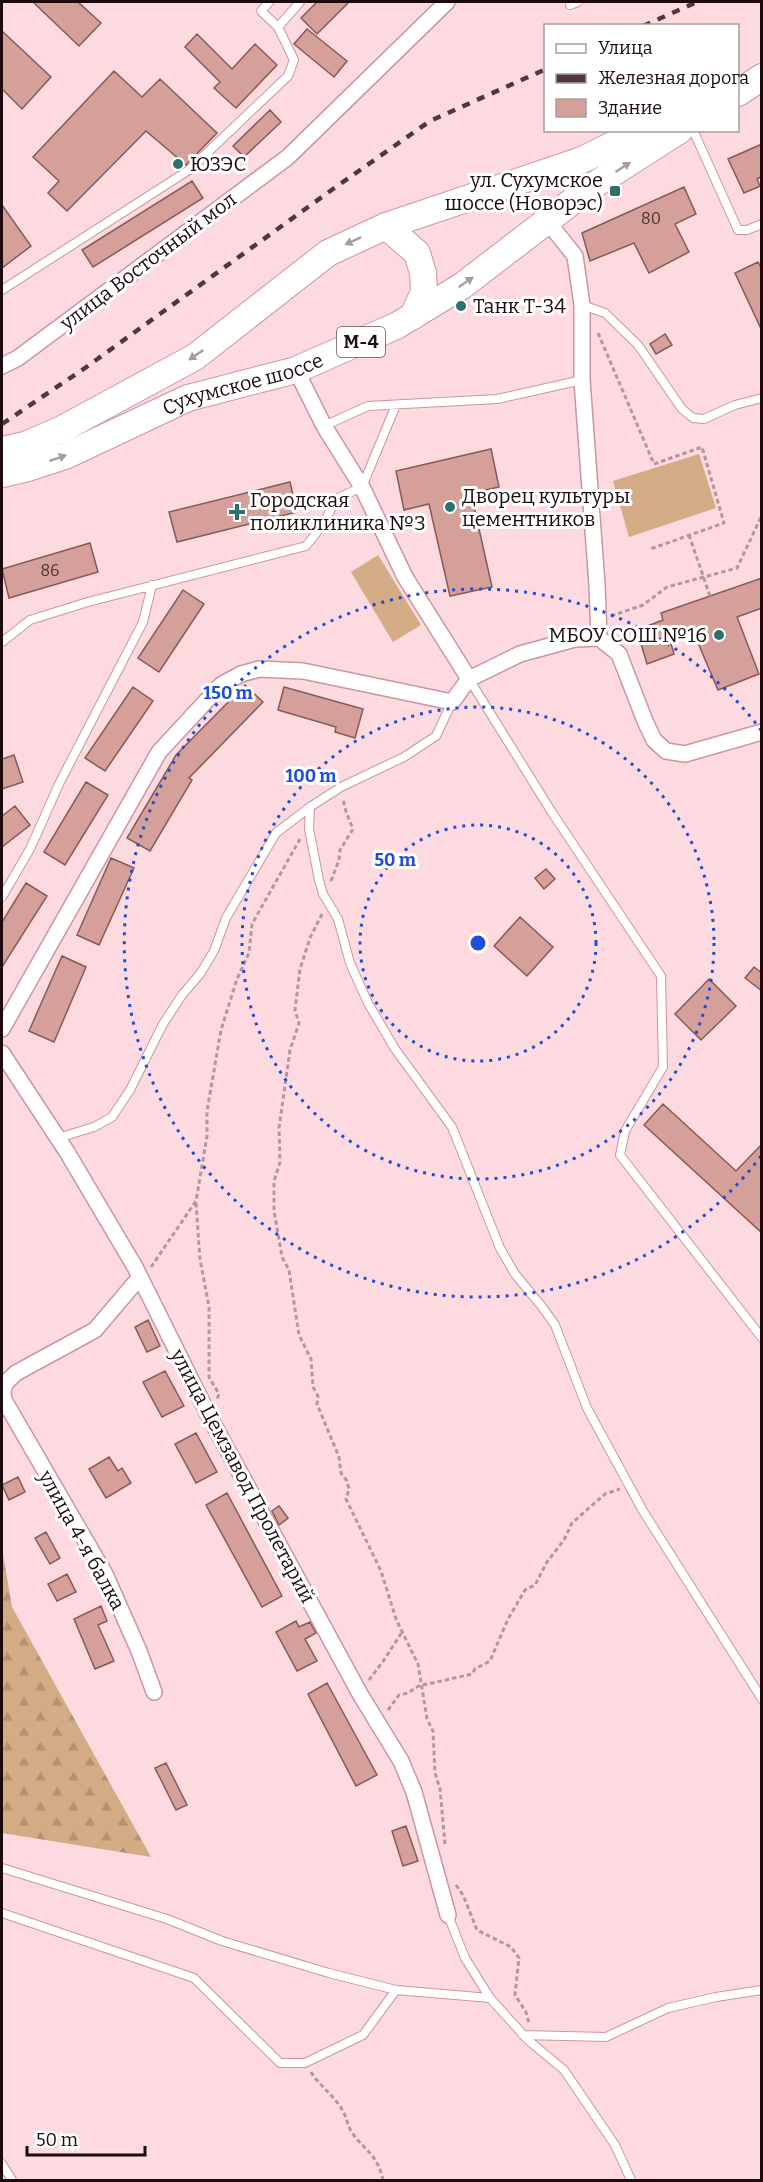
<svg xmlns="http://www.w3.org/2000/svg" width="763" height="2182" viewBox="0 0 763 2182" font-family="Bitter,serif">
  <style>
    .forest { fill: url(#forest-firs) }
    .pitch { fill: #d3ab84 }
    .building { fill: #d5a09a; stroke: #895954; stroke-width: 1.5 }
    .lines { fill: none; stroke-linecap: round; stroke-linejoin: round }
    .service-casing { stroke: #cb96a0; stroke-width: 10 }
    .minor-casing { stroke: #cb96a0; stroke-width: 18 }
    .trunk-casing { stroke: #cb96a0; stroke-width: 28 }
    .path { stroke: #b4979c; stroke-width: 3; stroke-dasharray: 4.5 3; stroke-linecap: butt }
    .service { stroke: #fff; stroke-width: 8 }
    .minor { stroke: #fff; stroke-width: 15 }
    .trunk { stroke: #fff; stroke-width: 26 }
    .rail { stroke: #4e383d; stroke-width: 4.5; stroke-dasharray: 8 8; stroke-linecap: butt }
    .oneway { fill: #a59d9f }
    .ring { fill: none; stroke: #1d4ed8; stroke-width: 3; stroke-dasharray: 3 6 }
    .poi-dot { fill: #2a726a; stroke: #fff; stroke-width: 2 }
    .labels { text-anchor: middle; stroke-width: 6; stroke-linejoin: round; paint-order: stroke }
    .number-label { font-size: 16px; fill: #4b3032 }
    .shield { fill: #fff; stroke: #615457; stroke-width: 1.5 }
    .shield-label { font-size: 18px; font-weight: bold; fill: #1d0b0f }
    .poi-label { font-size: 20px; fill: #1d0b0f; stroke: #fff; text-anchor: start }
    .street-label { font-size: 20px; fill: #1d0b0f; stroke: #fff }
    .centre { fill: #1d4ed8; stroke: #fff; stroke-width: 3 }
    .ring-label { font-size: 18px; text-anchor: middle; font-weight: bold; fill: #1d4ed8; stroke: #fff; stroke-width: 6; stroke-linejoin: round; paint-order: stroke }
  </style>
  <defs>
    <pattern id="forest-firs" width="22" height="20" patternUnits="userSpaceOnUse" patternTransform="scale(1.5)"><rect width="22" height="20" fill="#d3ab84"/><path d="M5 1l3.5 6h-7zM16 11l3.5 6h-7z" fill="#b59271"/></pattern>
  </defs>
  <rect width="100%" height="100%" fill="#fcdae0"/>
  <path class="forest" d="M2 1548 12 1607 151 1857 2 1833Z"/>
  <path class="pitch" d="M699 454 716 508 629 537 613 481Z
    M378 555 421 625 393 642 351 572Z"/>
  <path class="building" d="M33 2H78L101 23 79 46Z
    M317 2H349L317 34 301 18Z
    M307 29 347 61 334 77 294 44Z
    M2 31 51 77 22 109 2 89Z
    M197 34 232 69 255 44 277 65 236 108 214 88 220 82 185 47Z
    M114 71 142 97 160 79 217 133 186 165 146 131 67 211 48 193 59 181 33 157Z
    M270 110 281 122 244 157 233 146Z
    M762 144V176L757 179 760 186 744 193 728 159Z
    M192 181 203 198 93 267 82 250Z
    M684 187 696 214 675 224 689 252 649 273 634 243 590 261 582 233Z
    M2 205 31 246 2 268Z
    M758 262 762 269V331L735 273Z
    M665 334 672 345 656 354 650 344Z
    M491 449 499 487 471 493 492 587 450 596 429 504 404 510 396 471Z
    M290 482 297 512 177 542 169 512Z
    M90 543 98 572 9 598 2 569Z
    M762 578V608L737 617 759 674 718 690 693 631 670 640 674 654 647 664 637 630 663 620 661 613Z
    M183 590 204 604 159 672 138 658Z
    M245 685 263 702 189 778 192 780 150 851 127 838 176 755Z
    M133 687 153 701 105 771 85 758Z
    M284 687 363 709 355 738 335 732 336 727 278 710Z
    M14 755 23 782 2 789V759Z
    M86 782 108 795 65 865 44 852Z
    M15 806 30 825 2 847V816Z
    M111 858 134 868 99 945 77 935Z
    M546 869 555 879 544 889 535 878Z
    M26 883 47 896 2 967V922Z
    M520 917 553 947 527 976 494 946Z
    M62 956 86 967 54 1042 29 1031Z
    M754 967 762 973V991L745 978Z
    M709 979 736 1006 701 1040 675 1014Z
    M663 1104 736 1171 762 1144V1233L644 1125Z
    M148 1320 160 1346 147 1352 135 1327Z
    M165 1371 184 1406 162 1417 143 1382Z
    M196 1433 217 1472 196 1483 175 1444Z
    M109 1457 118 1471 122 1468 131 1483 106 1498 89 1469Z
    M18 1477 25 1492 9 1500 2 1485Z
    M227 1493 282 1596 262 1607 206 1505Z
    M279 1506 288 1518 279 1525 272 1511Z
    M46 1532 60 1558 50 1564 35 1538Z
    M67 1574 76 1592 57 1601 48 1584Z
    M101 1606 107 1621 98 1625 114 1661 95 1669 74 1619Z
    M296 1621 299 1627 310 1622 316 1633 305 1639 317 1661 297 1671 276 1632Z
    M327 1683 377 1775 356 1786 308 1694Z
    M166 1763 187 1805 176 1810 155 1768Z
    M406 1826 418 1861 403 1866 392 1831Z"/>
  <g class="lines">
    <g class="service-casing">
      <path id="service" d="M269 2 261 11 278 27
        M570 5 578 2
        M693 130 738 230H747L762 224
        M2 290 189 170 288 76 294 60 278 27 300 2
        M582 305 605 313 638 345 682 409 693 418 704 419 735 405 762 398
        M324 426 368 406 497 399 582 380
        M2 642 30 620 88 602 306 546 324 523 336 499 362 487 396 405
        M469 679 551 811 661 976 663 1067 625 1131 620 1155 762 1338
        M310 807 309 829 319 880 323 894 338 919 350 963 368 1003 395 1049 452 1127 500 1248 515 1274 543 1308 555 1325 587 1408 643 1511 762 1699
        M2 897 30 849 60 782 143 622 152 585
        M58 1138 94 1127 112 1117 130 1090 163 1024 182 995 200 974 214 951 226 918 276 833 310 807 341 787 404 757 436 736 452 702
        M2 1868 167 1919 222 1941 329 1973 396 1990 490 1998
        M2 1913 194 1978 280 2063H305L363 2035 396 1990
        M448 1915 465 1958 490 1998 528 2040 564 2070 615 2145 631 2180
        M523 2035 606 2037 668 2008 716 1997 762 1990
        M2 2164 12 2180"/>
    </g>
    <g class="minor-casing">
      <path id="minor" d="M548 222 575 256 582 305V380L597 585 599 638
        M2 366 18 358 288 157 447 2
        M296 370 324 426 362 487 405 577 469 679
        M599 638 619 654 645 721 654 740 666 751 685 754 762 732
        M2 1029 159 752 221 685 241 674 259 669 303 671 452 702 469 679 520 654 575 639 599 638
        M2 1053 67 1152 135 1267 208 1414 360 1694 401 1761 414 1792 448 1915
        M140 1277 95 1330 16 1373C6 1382 1 1386 4 1400L105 1574 139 1651 154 1692"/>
    </g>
    <g class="trunk-casing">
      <g id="trunk">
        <path d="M738 93 762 77"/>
        <path d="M386 226 417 253 423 273 424 292 413 316"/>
        <path d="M2 450 25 445 62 429 195 357 328 253 386 226 582 160 643 130"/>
        <path id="s1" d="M2 474 28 468 65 456 188 398 296 370 398 325 462 286 591 187 680 130"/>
      </g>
    </g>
    <path class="path" d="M598 333 654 464 702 447 724 523 650 549
      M689 535 710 596
      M611 616 643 605 667 587 737 568 762 515
      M331 881 339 860 340 850 353 829 346 812 343 799
      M322 914 310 938 300 969 295 1010 299 1023 290 1050 279 1128 280 1162 274 1181V1211L282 1257 289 1270 299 1335 311 1359 313 1387 318 1396 317 1404 339 1457 341 1473 347 1481 349 1489 346 1499 381 1571 396 1619 418 1664 427 1719 433 1731 435 1773 440 1789 445 1844
      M196 1203 200 1259 209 1307V1377L219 1394 217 1399
      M151 1267 196 1201 207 1136V1111L221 1030 237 979 249 953 252 924 300 839
      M369 1680 384 1660 402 1632
      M388 1710 399 1695 408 1693 420 1685 428 1684 472 1674 475 1669 490 1661 508 1619 525 1590 535 1585 547 1562 564 1540 572 1523 605 1494 620 1489
      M456 1885 463 1895 477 1930 511 1947 519 1958 515 1995 526 2012 529 2023
      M311 2072C319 2085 333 2095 341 2108 347 2116 347 2126 353 2134 367 2153 377 2154 383 2180"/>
    <use href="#service" class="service"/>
    <use href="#minor" class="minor"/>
    <use href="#trunk" class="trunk"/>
    <path class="rail" d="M643 26 697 2
      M2 424 85 368 333 189 430 121 546 69"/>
  </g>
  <defs><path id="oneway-solid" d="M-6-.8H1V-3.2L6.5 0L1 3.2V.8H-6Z" transform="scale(1.5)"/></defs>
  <g class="oneway">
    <use href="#oneway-solid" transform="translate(623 167) rotate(-33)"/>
    <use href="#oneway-solid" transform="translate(353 241) rotate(155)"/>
    <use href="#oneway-solid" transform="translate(466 282) rotate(-35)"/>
    <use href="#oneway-solid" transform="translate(196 355) rotate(146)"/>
    <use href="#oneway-solid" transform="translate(58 458) rotate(-19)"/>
  </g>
  <g class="ring">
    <circle cx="478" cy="943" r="118"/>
    <circle cx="478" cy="943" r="236"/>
    <path d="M761 1156A354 354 0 1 1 761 730"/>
  </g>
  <g class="poi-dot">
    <circle cx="178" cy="164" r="6"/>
    <rect x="609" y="185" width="12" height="12" rx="3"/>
    <circle cx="461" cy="306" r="6"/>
    <circle cx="450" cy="507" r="6"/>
    <path d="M234 503h6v6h6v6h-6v6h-6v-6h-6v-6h6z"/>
    <circle cx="719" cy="635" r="6"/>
  </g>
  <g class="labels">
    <g class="number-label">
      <text x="651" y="224">80</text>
      <text x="50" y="576">86</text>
    </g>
    <rect class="shield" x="337" y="327" width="48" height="30" rx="4.5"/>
    <g class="shield-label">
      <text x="361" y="348">М-4</text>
    </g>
    <g class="poi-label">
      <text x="190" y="171">ЮЗЭС</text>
      <text x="603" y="187" text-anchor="end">ул. Сухумское<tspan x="603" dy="23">шоссе (Новорэс)</tspan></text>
      <text x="473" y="313">Танк Т-34</text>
      <text x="462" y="503">Дворец культуры<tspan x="462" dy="23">цементников</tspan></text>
      <text x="250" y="507">Городская<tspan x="250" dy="23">поликлиника №3</tspan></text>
      <text x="707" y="642" text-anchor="end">МБОУ СОШ №16</text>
    </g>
    <g class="street-label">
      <text transform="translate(148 261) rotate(-37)" y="7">улица Восточный мол</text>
      <text dy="7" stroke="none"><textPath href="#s1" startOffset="258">Сухумское шоссе</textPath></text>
      <text transform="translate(243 1476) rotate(62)" y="7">улица Цемзавод Пролетарий</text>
      <text transform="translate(82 1540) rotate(61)" y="7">улица 4-я балка</text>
    </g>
  </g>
  <circle cx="478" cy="943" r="9" class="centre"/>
  <g class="ring-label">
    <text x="228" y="699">150 m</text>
    <text x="311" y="782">100 m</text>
    <text x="395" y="866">50 m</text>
  </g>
  <rect width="763" height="2182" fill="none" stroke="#1d0b0f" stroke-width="6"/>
  <rect x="544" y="24" width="195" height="108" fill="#ffffff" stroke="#a59d9f" stroke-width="1.5"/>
  <rect x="556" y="44" width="30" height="9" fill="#ffffff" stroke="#a59d9f" stroke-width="1.5"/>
  <text x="598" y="54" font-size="18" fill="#1d0b0f">Улица</text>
  <rect x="556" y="74" width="30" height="9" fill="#4e383d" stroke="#a59d9f" stroke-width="1.5"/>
  <text x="598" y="84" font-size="18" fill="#1d0b0f">Железная дорога</text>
  <rect x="556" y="99" width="30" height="18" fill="#d5a09a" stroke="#a59d9f" stroke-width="1.5"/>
  <text x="598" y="114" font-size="18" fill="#1d0b0f">Здание</text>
  <path d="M27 2146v9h118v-9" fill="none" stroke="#1d0b0f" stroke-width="3"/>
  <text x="36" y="2146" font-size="18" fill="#1d0b0f" stroke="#ffffff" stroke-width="4.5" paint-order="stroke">50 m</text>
</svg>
